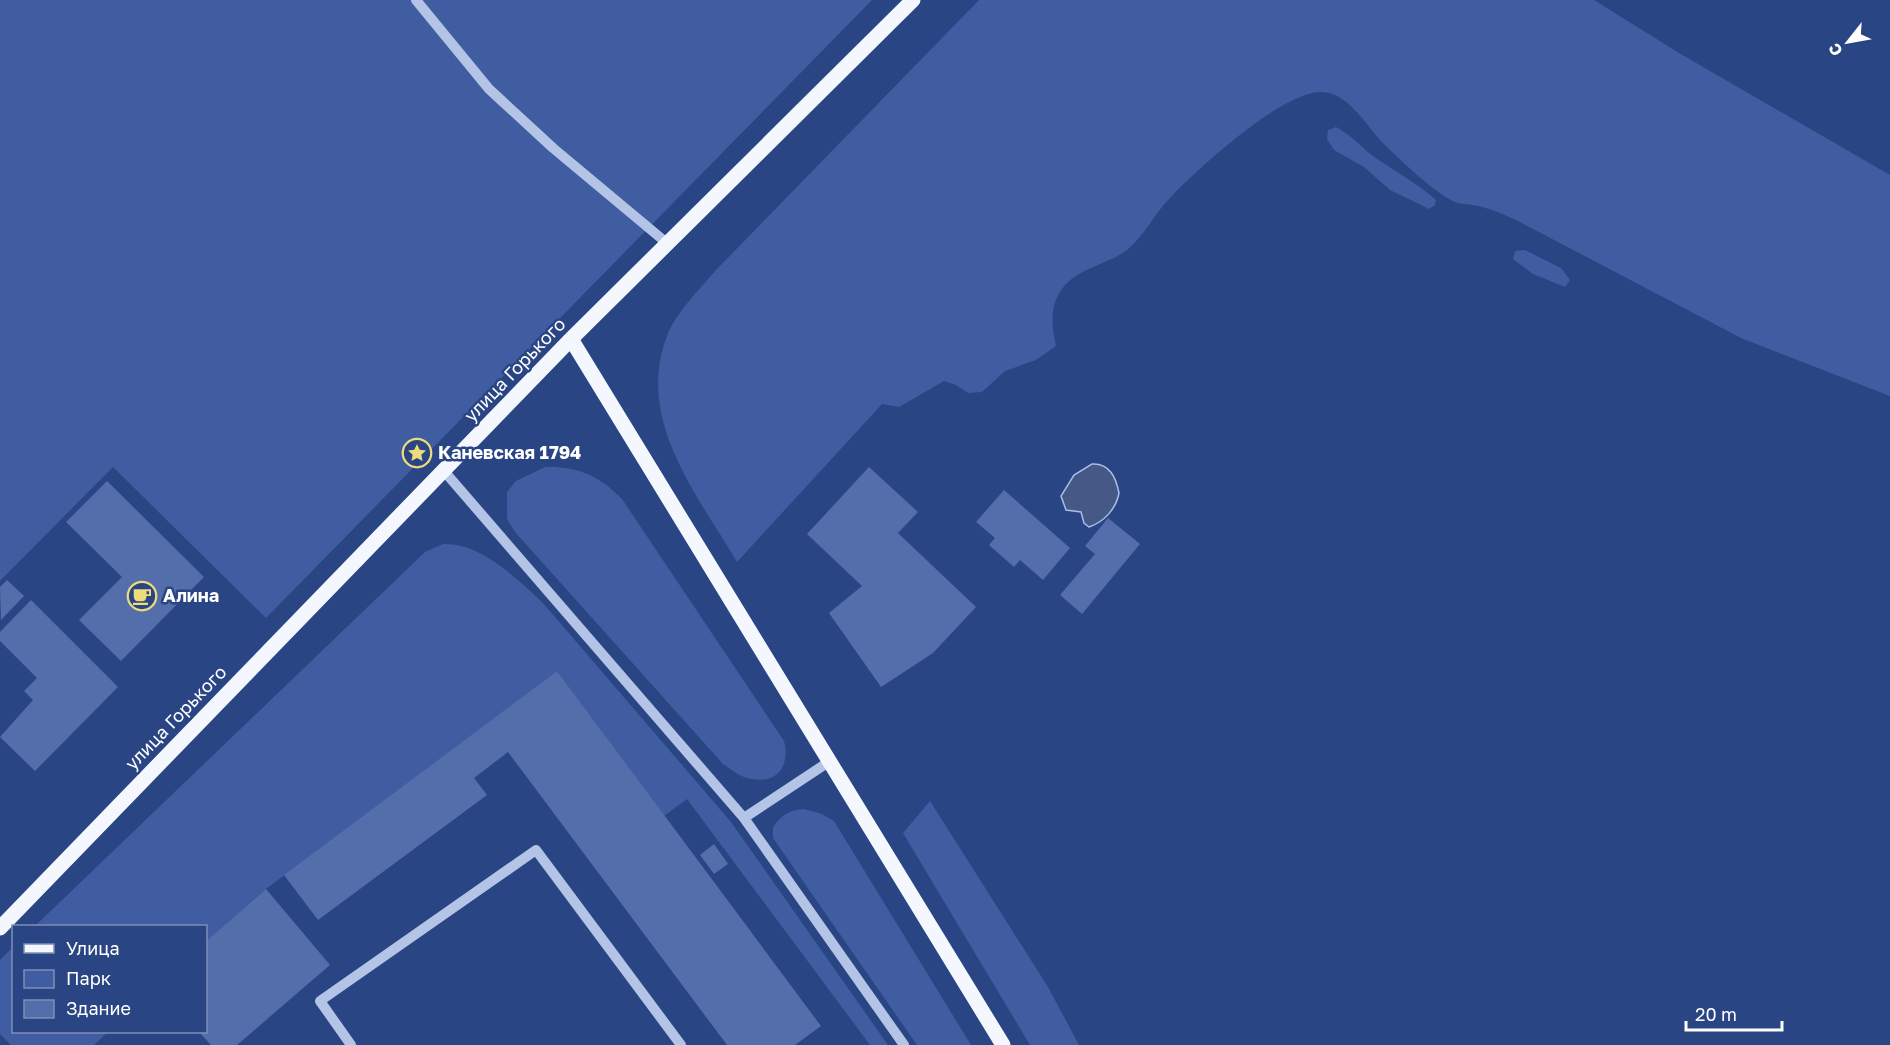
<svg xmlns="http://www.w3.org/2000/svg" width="1890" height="1045" viewBox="0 0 1890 1045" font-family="'Golos Text',sans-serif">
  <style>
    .green { fill: #3f5da0 }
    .water { fill: #455886; stroke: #a9bde7; stroke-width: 1.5 }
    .building { fill: #536eab }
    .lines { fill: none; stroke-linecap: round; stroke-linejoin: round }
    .minor { stroke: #b4c4e6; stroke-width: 10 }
    .major { stroke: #f5f7fe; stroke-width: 15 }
    .labels { text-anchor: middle; stroke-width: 5; stroke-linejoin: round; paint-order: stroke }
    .street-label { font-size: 18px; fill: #fff; stroke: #2a4584 }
    .poi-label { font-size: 18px; font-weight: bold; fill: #fff; stroke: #2a4584; text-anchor: start }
  </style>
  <rect width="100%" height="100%" fill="#2a4584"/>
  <path class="green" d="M0 0H872L266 618 113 467 0 581Z
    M979 0H1594L1679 53 1890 175V396L1741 338 1516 220C1505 215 1494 210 1482 207 1474 204 1463 205 1455 202 1436 194 1400 160 1385 145 1367 128 1349 91 1320 92 1281 93 1197 169 1170 198 1154 214 1145 235 1127 250 1106 266 1078 267 1062 289 1049 307 1052 326 1056 346L1036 360 1005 371 982 392 968 393 956 385 944 381 899 407 882 404 737 562C697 494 635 420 667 336 677 311 699 290 716 270Z
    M1336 127C1351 135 1360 146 1373 156 1394 171 1417 183 1436 200L1435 205 1429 209 1390 190 1364 167 1334 150 1327 139 1328 130Z
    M1525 250 1561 268 1570 280 1565 287 1533 274 1513 259 1515 251Z
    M545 467C578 466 600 476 622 499L784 741C790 764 779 784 752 779 741 778 732 770 723 764L515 532 507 519V492L516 481Z
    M443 544C482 543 516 578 543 603L731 822 888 1045H870L687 799 664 816 557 671 266 889 206 941V926H35L425 552Z
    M930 801 1048 987 1079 1045H1030L903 833Z
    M804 809 822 814 834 821 971 1045H917L773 838V827C782 815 789 810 804 809Z
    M13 947 14 1032H108L94 1045H11L0 1034V960Z"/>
  <path class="water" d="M1092 464C1110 463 1116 478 1119 493 1116 509 1104 522 1089 527L1084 523 1081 512 1066 510 1061 496 1074 475Z"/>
  <path class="building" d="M869 467 918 512 898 533 976 607 933 653 881 687 829 613 862 586 807 534Z
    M107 481 204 577 121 661 79 620 122 577 66 522Z
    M1004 490 1070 548 1043 580 1020 560 1014 567 989 545 995 538 976 522Z
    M1108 518 1140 544 1082 614 1060 595 1095 554 1085 546Z
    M7 580 24 596 1 620 0 587Z
    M31 600 118 687 35 771 0 737 33 700 24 691 37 678 0 641V632Z
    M557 671 821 1026 795 1045H727L508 752 474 778 487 795 318 920 284 875Z
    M714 844 728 864 714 874 700 855Z
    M266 889 330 965 237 1045H211L199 1032H206V941Z"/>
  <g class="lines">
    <path class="minor" d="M416 0 489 89 553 148 668 244
      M444 471 744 818 904 1045
      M744 818 830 761
      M351 1045 320 1001 536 850 681 1045"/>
    <path class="major" d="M571 339 1003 1045
      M0 928 571 339 913 0"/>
  </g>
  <defs>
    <g id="sight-ring" transform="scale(1.5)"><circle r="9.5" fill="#2a4584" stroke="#eddb7c" stroke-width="1.5"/><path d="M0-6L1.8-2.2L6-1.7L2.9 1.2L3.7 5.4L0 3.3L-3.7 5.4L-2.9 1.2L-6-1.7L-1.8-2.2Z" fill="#eddb7c"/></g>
    <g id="cafe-ring" transform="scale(1.5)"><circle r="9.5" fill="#2a4584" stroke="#eddb7c" stroke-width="1.5"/><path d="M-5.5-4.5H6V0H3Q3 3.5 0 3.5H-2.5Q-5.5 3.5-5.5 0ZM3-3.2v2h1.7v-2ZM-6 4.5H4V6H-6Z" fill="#eddb7c"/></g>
  </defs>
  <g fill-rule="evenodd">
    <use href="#sight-ring" x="417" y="453"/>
    <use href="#cafe-ring" x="142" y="596"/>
  </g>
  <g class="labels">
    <g class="street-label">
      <text transform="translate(515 370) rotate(-46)" y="6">улица Горького</text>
      <text transform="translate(176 718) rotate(-46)" y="6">улица Горького</text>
    </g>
    <g class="poi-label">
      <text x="438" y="459">Каневская 1794</text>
      <text x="163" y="602">Алина</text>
    </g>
  </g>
  <rect x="12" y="925" width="195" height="108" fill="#2a4584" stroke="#7f8fb5" stroke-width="1.5"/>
  <rect x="24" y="944" width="30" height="9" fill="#f5f7fe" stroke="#7f8fb5" stroke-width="1.5"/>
  <text x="66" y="955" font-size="18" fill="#ffffff">Улица</text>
  <rect x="24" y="970" width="30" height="18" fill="#3f5da0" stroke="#7f8fb5" stroke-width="1.5"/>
  <text x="66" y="985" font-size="18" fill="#ffffff">Парк</text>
  <rect x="24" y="1000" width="30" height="18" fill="#536eab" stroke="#7f8fb5" stroke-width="1.5"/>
  <text x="66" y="1015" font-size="18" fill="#ffffff">Здание</text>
  <g transform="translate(1848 42) rotate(239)" stroke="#2a4584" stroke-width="4.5" paint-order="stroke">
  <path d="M0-4.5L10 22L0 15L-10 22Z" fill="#ffffff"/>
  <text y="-9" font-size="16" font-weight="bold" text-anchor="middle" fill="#ffffff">С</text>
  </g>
  <path d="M1686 1021v9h96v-9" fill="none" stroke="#ffffff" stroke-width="3"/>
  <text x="1695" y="1021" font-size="18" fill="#ffffff" stroke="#2a4584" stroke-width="4.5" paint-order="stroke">20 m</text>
</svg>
